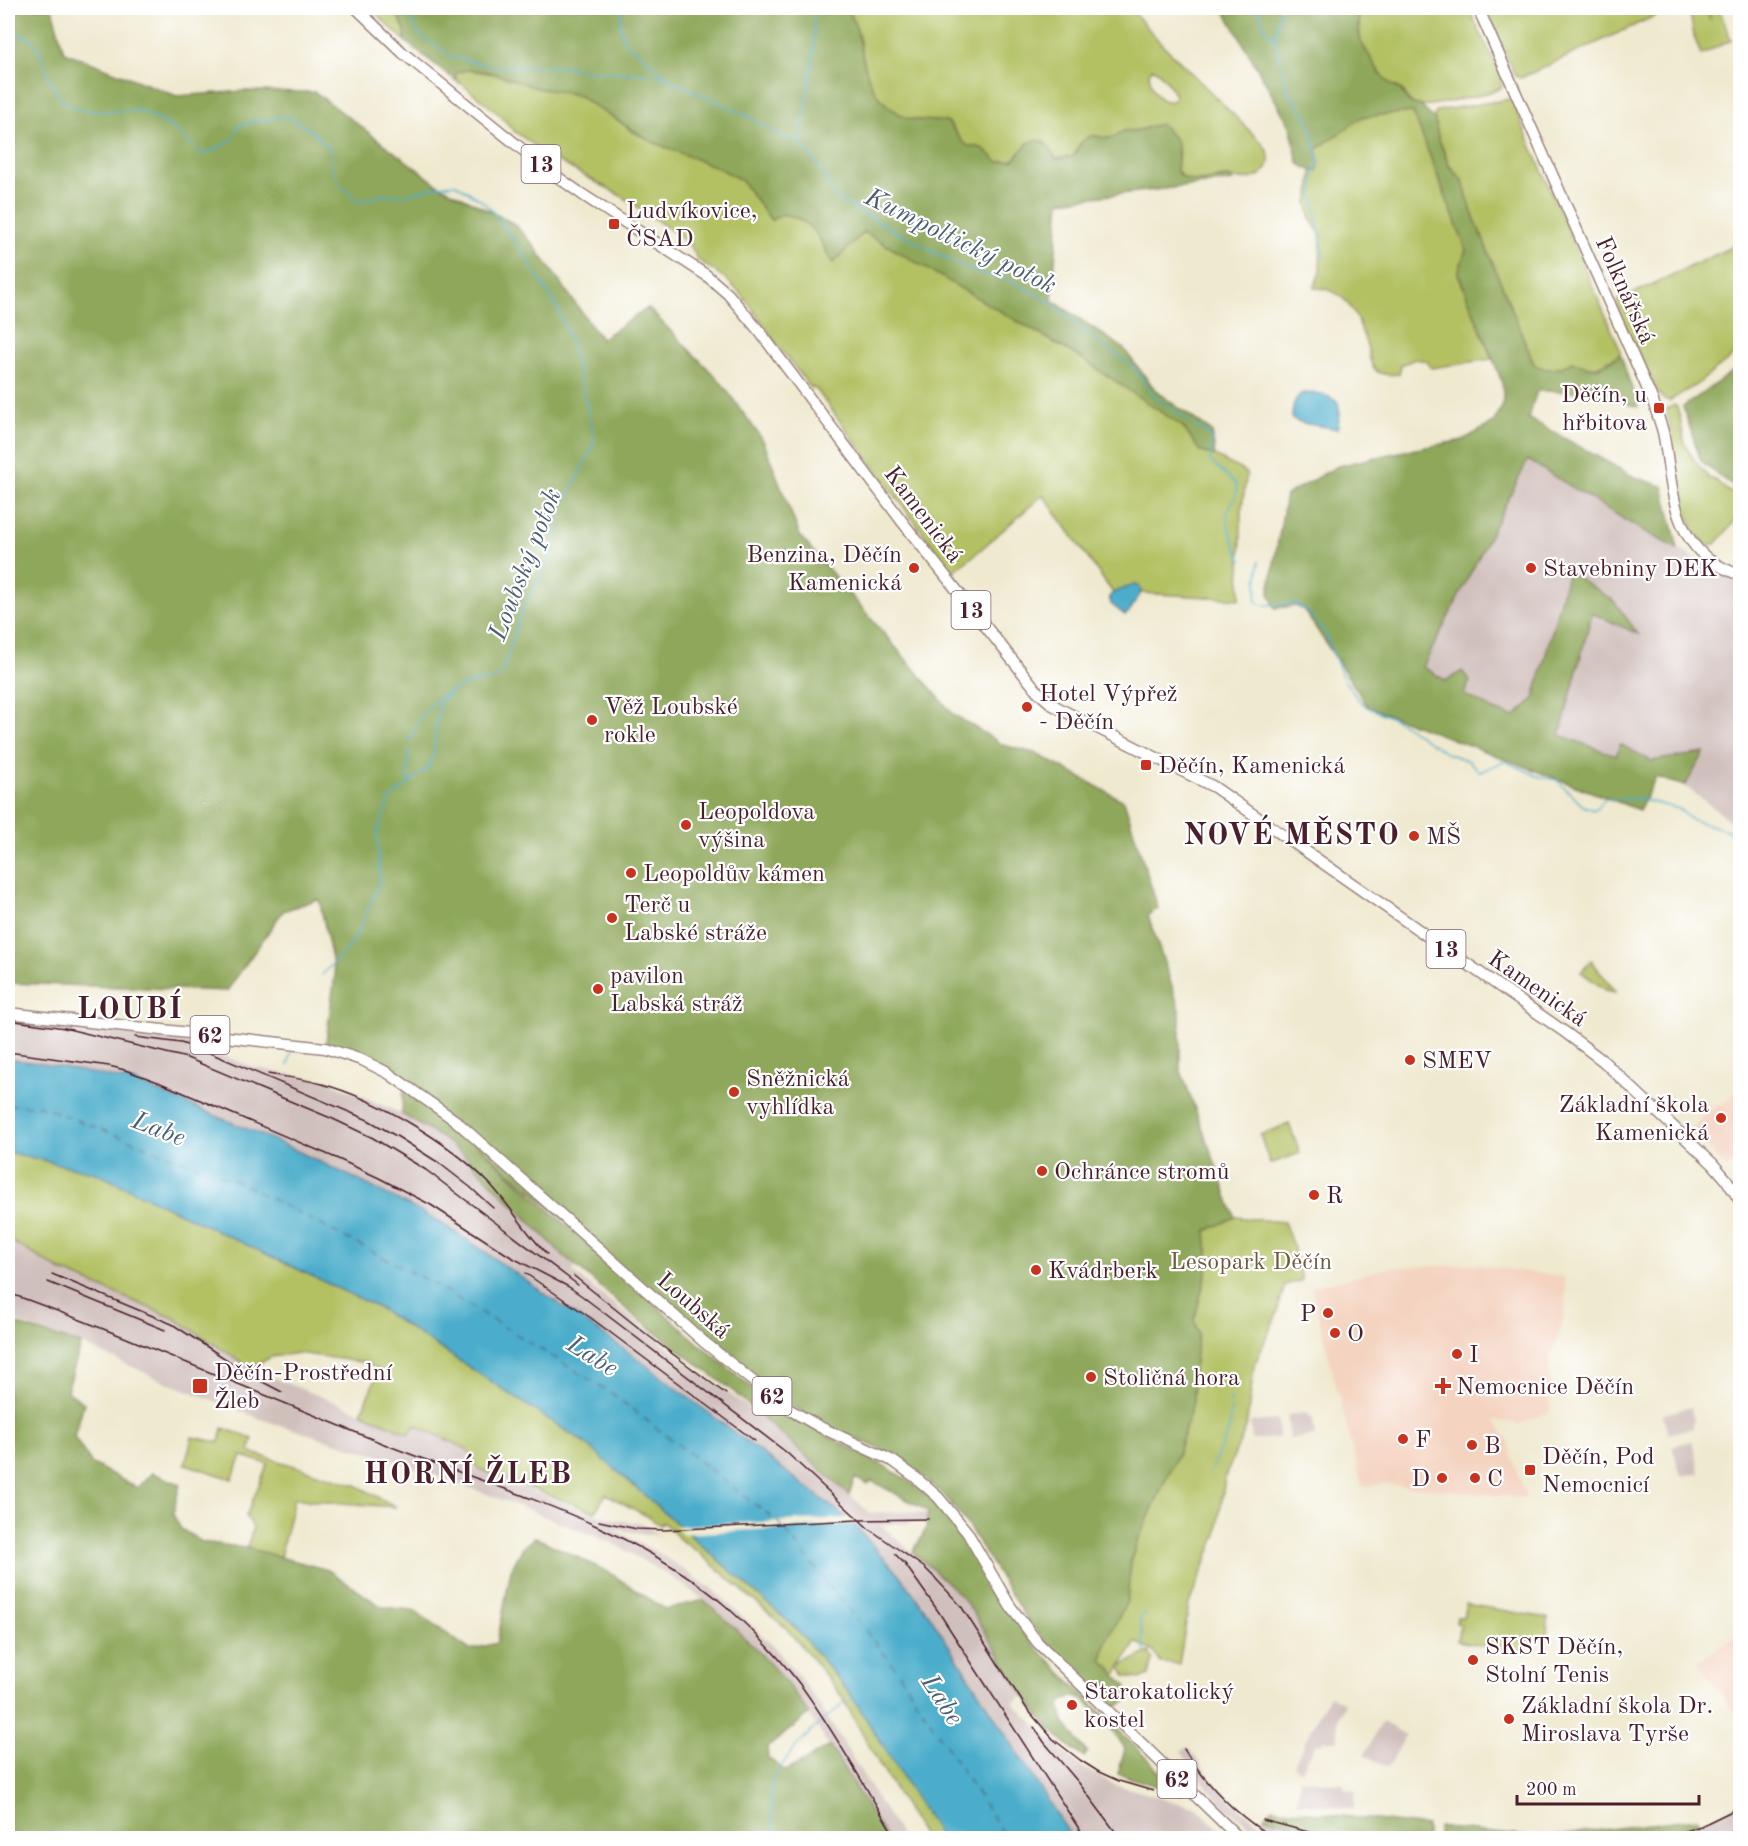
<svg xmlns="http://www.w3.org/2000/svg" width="1748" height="1846" viewBox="0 0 1748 1846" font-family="'Old Standard TT',serif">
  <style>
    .built { fill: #f4d3c0 }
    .industrial { fill: #d0c0bc }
    .green { fill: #b3c164; stroke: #7e7048; stroke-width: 1.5; fill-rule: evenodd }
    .forest { fill: #8ea75a; stroke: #6c6342; stroke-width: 1.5 }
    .water { fill: #4cadcb; stroke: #4b667b; stroke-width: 1.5 }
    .pier { fill: #efe9cf }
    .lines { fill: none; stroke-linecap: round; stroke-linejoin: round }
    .stream { stroke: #4cadcb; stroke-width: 1.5 }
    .ferry { stroke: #4b5f73; stroke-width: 1.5; stroke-dasharray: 8 6; stroke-linecap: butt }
    .secondary-casing { stroke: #9c847d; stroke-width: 13 }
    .primary-casing { stroke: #9c847d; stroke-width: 13 }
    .secondary { stroke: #fff; stroke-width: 10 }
    .primary { stroke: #fff; stroke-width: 10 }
    .rail { stroke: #4a1f2b; stroke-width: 1.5 }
    .poi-dot { fill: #c8321e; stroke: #fff; stroke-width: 2 }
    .labels { text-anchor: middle; stroke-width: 4.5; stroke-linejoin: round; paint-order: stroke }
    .shield { fill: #fff; stroke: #80626b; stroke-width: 1.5 }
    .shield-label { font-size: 22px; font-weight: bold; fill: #4a1f2b }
    .poi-label { font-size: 24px; fill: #4a1f2b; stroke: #fff; text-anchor: start }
    .street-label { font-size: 24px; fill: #4a1f2b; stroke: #fff }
    .park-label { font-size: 24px; fill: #6f583f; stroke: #fff }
    .water-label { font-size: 26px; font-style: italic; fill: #4b5f73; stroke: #fff }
    .district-label { font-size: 30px; font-weight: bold; letter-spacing: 1.5px; fill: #4a1f2b; stroke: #fff }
  </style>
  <rect width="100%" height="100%" fill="#fff"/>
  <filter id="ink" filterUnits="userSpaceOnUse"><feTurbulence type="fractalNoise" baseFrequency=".0167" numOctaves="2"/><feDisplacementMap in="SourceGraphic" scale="12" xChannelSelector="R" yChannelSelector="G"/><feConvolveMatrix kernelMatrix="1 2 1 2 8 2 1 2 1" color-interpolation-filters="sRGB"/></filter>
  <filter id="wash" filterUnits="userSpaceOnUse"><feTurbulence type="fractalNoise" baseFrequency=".008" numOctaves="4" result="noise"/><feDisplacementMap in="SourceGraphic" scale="24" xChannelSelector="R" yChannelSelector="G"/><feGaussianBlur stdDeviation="1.35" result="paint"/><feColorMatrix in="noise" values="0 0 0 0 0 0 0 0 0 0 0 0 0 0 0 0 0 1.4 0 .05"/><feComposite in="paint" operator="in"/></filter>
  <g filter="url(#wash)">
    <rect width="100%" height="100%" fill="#efe9cf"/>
    <path class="built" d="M1740 1087V1156L1727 1168 1689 1130 1719 1103 1721 1106Z
      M1472 1264 1564 1277 1566 1304 1562 1324 1550 1359V1412L1519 1424 1494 1420 1508 1440 1513 1460 1526 1496 1524 1498 1385 1484 1362 1487 1311 1287 1390 1268Z
      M1740 1633V1720L1698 1662Z"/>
    <path class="industrial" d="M1528 460 1644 531 1740 581V860L1733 823 1685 786 1703 753 1651 761 1620 744 1616 756 1560 735 1592 613 1637 633 1614 601 1568 571 1534 700 1514 718 1494 710 1423 667Z
      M8 1018 73 1025 181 1040 256 1068 328 1081 402 1114 442 1138 463 1154 576 1266 573 1272 678 1355 779 1431 870 1513 898 1512 929 1513 928 1522 881 1525 951 1586 971 1610 1024 1696 1013 1703 1079 1766 1113 1784 1197 1808 1228 1838H1072L930 1616 858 1529 843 1515 634 1356 466 1239 431 1217 390 1196 135 1082 40 1063 8 1059Z
      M8 1239 60 1270 174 1318 251 1368 286 1383 361 1412 409 1434 414 1425 467 1450 472 1468 587 1512 613 1519 643 1524 660 1536 613 1529 659 1553 712 1589 743 1617 775 1648 805 1684 821 1707 902 1838H886L809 1714 795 1692 765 1657 734 1627 704 1600 668 1575 612 1543 495 1497 389 1459 263 1420 161 1380 81 1344 8 1319Z
      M1691 1407 1694 1422 1692 1423 1694 1428 1668 1434 1663 1414Z
      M1307 1413 1308 1417 1312 1416 1315 1436 1290 1439 1287 1415Z
      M1278 1420 1279 1438 1252 1440 1250 1422Z
      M1692 1441 1700 1473 1681 1476 1672 1446Z
      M1329 1695 1345 1703 1338 1718V1741L1323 1740 1322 1744 1316 1743 1301 1771 1293 1766Z
      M1382 1722 1406 1735 1388 1768 1364 1755Z
      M1188 1747 1212 1780 1232 1801 1257 1822 1285 1838H1265L1226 1808 1199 1778 1181 1751Z
      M1300 1779 1344 1784V1789L1356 1791 1354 1809 1297 1803Z
      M1740 1802V1832L1728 1838H1642L1686 1828 1722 1813Z
      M1264 1817 1347 1838H1315L1262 1825Z"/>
    <path class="green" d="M370 8H394L405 30V41Z
      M848 8H1130L1159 41 1260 141C1266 148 1270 152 1269 162 1267 175 1252 181 1240 179 1234 179 1231 177 1225 177 1214 178 1199 183 1187 181 1182 179 1180 176 1177 171 1178 162 1181 147 1175 140 1170 132 1135 129 1127 131 1121 132 1116 137 1110 138 1102 140 1095 135 1087 138 1079 142 1077 149 1074 156L1056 159 1051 151 1029 142 1014 160 998 162 983 148 968 146 962 141 950 124 906 118 892 109 880 99 871 86 865 71 859 36ZM1152 68C1162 73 1171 85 1175 96L1173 101C1157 104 1151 87 1149 74Z
      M1358 8H1468L1500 73 1502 87C1490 94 1429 108 1416 105 1407 103 1408 98 1404 92 1400 87 1393 86 1388 82 1383 78 1364 51 1362 44 1357 30 1361 19 1358 8Z
      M1486 8H1672L1521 78 1515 75Z
      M1689 8H1707L1710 20 1709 8H1719L1731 40 1701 55 1694 36Z
      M461 70H469L507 76 536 88 571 93 579 96 594 106 612 116 635 133 721 169 741 180 771 220C775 218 781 215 785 215 796 215 814 228 819 238 824 247 826 255 833 263L864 232 1081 358 1183 427 1200 451 1215 456 1247 473 1241 514 1240 599 1141 593 1139 586 1133 585 1113 593 1043 495 971 558 952 572 816 389 810 387 772 338 762 322 742 295 726 279 698 260 691 247 678 235 621 196 549 156 514 131 499 114 457 80 455 74Z
      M1510 99 1513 101 1524 129 1620 349 1619 355 1596 367H1588L1574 362C1561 368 1547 373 1534 364L1471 210 1463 181 1450 166 1438 137 1434 116 1437 111Z
      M1413 112 1466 249 1458 274 1492 359 1431 368 1427 361 1415 359 1401 365 1399 374C1390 375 1379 376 1373 367 1370 362 1369 355 1368 349 1359 322 1350 287 1314 288L1320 272 1321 235 1311 220 1307 202 1310 195 1312 171H1317V149L1362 117Z
      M1740 243V351L1696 385 1669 401 1662 398C1655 390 1617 310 1617 301Z
      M1674 405 1677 407 1680 418 1685 445 1695 461 1709 478 1715 480 1728 491 1740 496V513L1739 516 1716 544 1707 545 1694 532 1681 500 1674 474V463L1671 453 1672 440 1667 409Z
      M1591 960 1616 992 1606 990 1581 972Z
      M1289 1124 1300 1153 1270 1164 1260 1135Z
      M8 1152 96 1173 379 1308 585 1443 797 1629 851 1695 941 1838H924L878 1762 842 1697 823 1672 786 1628 699 1553 678 1538V1537L663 1522 660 1525 647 1516 606 1494 595 1512 478 1469 467 1449 415 1425 409 1434 361 1412 379 1370 367 1363 298 1353 271 1357 251 1368 174 1318 60 1270 8 1239Z
      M1235 1217 1284 1222 1294 1249 1302 1280 1285 1285 1276 1316 1254 1366 1246 1428 1225 1477 1217 1534 1189 1604 1179 1664 1161 1663 1154 1652 1136 1642 1121 1666 1149 1652 1153 1660 1149 1675 1140 1679 1126 1676 1121 1666 1116 1675 1102 1660 1106 1642 1127 1601 1131 1560 1137 1542 1178 1453 1193 1402 1194 1369 1198 1333 1194 1320 1209 1264 1205 1231Z
      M223 1428 253 1439 249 1452 356 1485 396 1507 314 1501 294 1498 280 1557 247 1548 253 1527 246 1516 268 1464 242 1456 232 1479 185 1464 192 1437 219 1442Z
      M1466 1604 1548 1618 1547 1640 1529 1637 1525 1654 1457 1641 1460 1624 1456 1623 1457 1617H1463Z"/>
    <path class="forest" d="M8 8H52L64 52 177 96 244 91 315 92 437 184 513 223 531 242 601 339 648 308 720 381 763 440 800 536 953 714 1003 745 1035 753 1124 801 1158 908 1148 915 1180 1010V1068L1235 1217 1206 1231 1209 1264 1194 1320 1198 1333 1194 1369 1193 1402 1178 1453 1137 1542 1131 1560 1127 1601 1106 1642 1102 1660 1127 1687V1700L1113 1709 1049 1647 1022 1612 965 1521 945 1496 925 1478 896 1456 822 1424 785 1402 706 1339 380 1063 326 1042 335 974 319 899 283 911 227 991 8 983Z
      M394 8H848C852 17 857 28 859 38 865 69 869 97 898 113 902 116 906 118 911 119 922 122 935 119 948 122L962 141 968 146 983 148 998 162 1014 160C1021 151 1033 132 1045 143 1050 147 1052 154 1056 159L1074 156C1077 150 1078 145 1084 140 1096 130 1100 141 1111 138 1116 137 1119 133 1123 131 1131 129 1126 131 1133 131 1143 130 1151 125 1161 124L1176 140 1178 152 1177 171C1187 188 1213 179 1229 177L1233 181 1060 201 1052 300 1123 348 1157 392 1212 432 1215 456 1200 451 1183 427 1081 358 864 232 833 263C827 255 825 247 819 238 814 228 797 215 785 215 781 215 775 218 771 220L741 180 721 169 650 141 579 96C566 91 551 92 537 88 518 83 474 61 455 74L457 80 460 84 405 41V30Z
      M1223 8H1358L1359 14 1358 27 1361 42 1381 75 1389 83 1401 90 1408 101 1413 104 1421 106 1435 120 1438 137 1449 166 1463 181 1471 210 1534 364C1547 373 1561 368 1574 362 1579 363 1583 365 1589 367 1599 370 1614 360 1620 353L1638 407 1590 392 1537 391 1528 418 1634 477 1663 486 1678 549 1643 531 1528 460 1423 667 1446 681 1462 671 1470 681 1464 694 1494 710 1514 717 1534 699 1568 571 1614 601 1638 634 1592 613 1560 735 1616 756 1620 744 1651 761 1704 753 1685 786 1656 777 1639 810 1368 707 1304 610 1296 606 1275 608 1269 593 1286 495 1338 466 1390 454 1463 440 1493 423 1502 407 1503 396 1502 382 1458 273 1466 249 1413 112 1362 117 1317 149 1320 163 1317 171H1312L1298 163 1291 128Z
      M1740 366V492L1701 461 1683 407Z
      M403 1092 455 1126 697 1342 778 1409 888 1468 910 1482 939 1505 966 1544 1003 1606 1031 1642 1182 1794 1118 1774 1125 1748C1115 1734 1090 1696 1072 1697 1067 1697 1063 1701 1060 1704L1064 1722 1087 1753 1084 1757C1030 1723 1007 1662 972 1611 957 1588 934 1571 913 1552L926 1529 928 1511 872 1481 867 1484 855 1478 849 1495 734 1392 633 1315 562 1254 463 1154 442 1138 402 1114Z
      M8 1322 81 1344 67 1391 84 1403 74 1437 91 1463 137 1488 152 1473 180 1484 173 1514 181 1529 202 1542 247 1548 328 1570 382 1607 413 1610 470 1650 497 1643 511 1570 523 1547 535 1537 608 1572 665 1609 704 1600C743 1635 780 1670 809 1714L767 1748 768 1758 786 1771 830 1746 886 1838H8Z
      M1273 1808 1427 1826V1838H1347L1264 1817Z
      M1697 1818 1700 1823 1673 1832 1642 1838H1438V1827L1539 1838Z"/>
    <path class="water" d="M1303 393 1323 394 1338 402 1340 414 1337 429 1302 423 1292 419C1292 409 1293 398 1303 393Z
      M1133 585 1139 586 1141 593 1129 612 1125 615 1111 604 1109 597 1113 593Z
      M8 1059 40 1063 135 1082 276 1141 352 1177 431 1217 466 1239 634 1356 843 1515 858 1529 902 1578 930 1616 1072 1838H941L851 1695 797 1629 585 1443 379 1308 96 1173 8 1152Z"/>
    <path class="pier" d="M850 1518 857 1524 683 1534 675 1526Z"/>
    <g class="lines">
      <path class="stream" d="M405 8 419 34 452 57 493 66 564 67 588 71 658 74 664 76
        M622 8 620 25 624 40 667 77 672 81 743 114 781 136 800 143 821 169 834 194 844 203 960 266 985 275 1010 281 1051 302 1087 334 1135 368 1153 395 1189 421
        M1258 8 1264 27 1275 40 1288 92 1308 118 1320 163 1315 171 1313 196 1324 258
        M8 27 30 39 39 49 50 81 61 100 80 110 102 112 139 110 169 125 198 151 205 154 226 144 234 138
        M1275 39 1280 8
        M236 133 239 125 287 116 313 132 331 150V165L336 176
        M800 143 814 52V8
        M339 183 358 202 382 195H401
        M1193 424 1209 435 1212 440 1210 461 1236 484C1240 498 1228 503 1227 515 1226 527 1238 550 1242 561
        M1259 561 1256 601 1262 605 1296 604 1307 611 1324 631 1344 680 1358 699 1367 707 1397 720 1446 753 1469 761 1480 772 1505 761 1537 776 1557 780 1583 806 1595 810 1605 799H1640L1679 809 1690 819 1729 831 1740 840
        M410 741C418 718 427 704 449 692
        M408 782 409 751
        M322 975 350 946 358 933 380 881 377 832 390 799 428 768 434 752 436 722 440 704 452 690 472 683 495 679 502 673 521 612 547 567 562 508 593 446 594 434 569 337 558 309 525 256 495 214 482 201 456 184 438 186 405 195
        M288 1065 292 1050
        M1190 1370 1194 1375
        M1203 1377 1209 1378 1215 1383
        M1230 1397 1231 1403
        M1209 1474 1229 1430 1231 1408
        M1144 1612 1140 1619 1145 1652
        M774 1838 775 1835C774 1824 769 1798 771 1789 779 1754 826 1717 853 1697"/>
      <path class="ferry" d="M8 1105 40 1106 239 1182 436 1285 610 1392 778 1522 895 1667 1006 1838"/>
    </g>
  </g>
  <g filter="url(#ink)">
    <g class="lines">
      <g class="secondary-casing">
        <path id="secondary" d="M1478 8 1653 401C1656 411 1660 421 1663 432 1672 475 1669 528 1708 559 1718 566 1729 571 1740 575"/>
      </g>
      <g class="primary-casing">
        <path id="primary" d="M356 8 403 53 549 171 583 195 706 275 728 294 760 332 904 524 1038 692 1053 705 1064 711 1214 787 1566 1033 1603 1061 1713 1164 1726 1179 1740 1201
          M8 1013 325 1048 362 1060 388 1073 456 1121 704 1342 785 1407 820 1427 893 1461 915 1477 938 1497 967 1532 1010 1606 1038 1643 1239 1838"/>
      </g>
      <use href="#secondary" class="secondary"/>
      <use href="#primary" class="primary"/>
      <path class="rail" d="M8 1020 72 1029
        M64 1028 187 1058 333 1119 373 1138 426 1170 578 1285
        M135 1037 181 1043 205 1051 368 1120 398 1137 439 1163 470 1187 493 1208
        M8 1052 109 1066 125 1070 158 1082 336 1158 379 1178 431 1205 511 1257 569 1287 582 1296 786 1452 868 1528 925 1568 937 1580 961 1606 1027 1709 1053 1739 1080 1760 1099 1772 1119 1781 1153 1791
        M268 1074C286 1077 304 1079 322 1084 377 1099 449 1142 489 1183 510 1205 525 1232 547 1254
        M525 1273 591 1318 755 1441
        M52 1274 172 1324 255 1378 282 1392
        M574 1276 650 1337 726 1394
        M48 1282 165 1330
        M8 1293C47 1306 85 1322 124 1337 211 1372 297 1409 384 1444 500 1490 633 1524 728 1608 755 1632 780 1658 802 1687 837 1735 865 1788 896 1838
        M599 1521 637 1529 664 1530 858 1520 928 1519
        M895 1554 905 1564 938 1611 1085 1838
        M1034 1727 1044 1742 1079 1783 1120 1838
        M1184 1749C1207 1786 1237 1816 1274 1838
        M1263 1820 1331 1838
        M1663 1838 1701 1826 1740 1807
        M1718 1838 1740 1827"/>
    </g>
  </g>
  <g class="poi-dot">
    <rect x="608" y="218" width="12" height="12" rx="3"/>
    <rect x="1653" y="402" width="12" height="12" rx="3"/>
    <circle cx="914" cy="568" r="6"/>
    <circle cx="1531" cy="568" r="6"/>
    <circle cx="1027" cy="707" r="6"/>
    <circle cx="592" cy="720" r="6"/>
    <rect x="1140" y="759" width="12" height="12" rx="3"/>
    <circle cx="686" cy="825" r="6"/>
    <circle cx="1414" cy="836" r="6"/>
    <circle cx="631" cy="873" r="6"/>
    <circle cx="612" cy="918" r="6"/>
    <circle cx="598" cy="989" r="6"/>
    <circle cx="1410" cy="1060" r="6"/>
    <circle cx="734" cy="1092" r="6"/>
    <circle cx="1721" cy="1118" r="6"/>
    <circle cx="1042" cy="1171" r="6"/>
    <circle cx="1314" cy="1195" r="6"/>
    <circle cx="1036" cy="1270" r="6"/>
    <circle cx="1328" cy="1313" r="6"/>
    <circle cx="1335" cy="1333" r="6"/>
    <circle cx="1457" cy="1354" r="6"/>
    <circle cx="1091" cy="1377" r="6"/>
    <rect x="192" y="1378" width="16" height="16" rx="3"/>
    <path d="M1440 1377h6v6h6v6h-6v6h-6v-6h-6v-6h6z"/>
    <circle cx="1403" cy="1439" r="6"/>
    <circle cx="1472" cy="1445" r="6"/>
    <rect x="1524" y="1464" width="12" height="12" rx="3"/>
    <circle cx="1442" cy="1478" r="6"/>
    <circle cx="1475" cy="1478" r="6"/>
    <circle cx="1473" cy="1660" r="6"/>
    <circle cx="1072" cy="1705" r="6"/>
    <circle cx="1509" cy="1719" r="6"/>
  </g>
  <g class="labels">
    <g class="shield">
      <rect x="521.5" y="145" width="39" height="38" rx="4.5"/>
      <rect x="951.5" y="591" width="39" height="38" rx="4.5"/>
      <rect x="1426.5" y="930" width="39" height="38" rx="4.5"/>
      <rect x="190.5" y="1016" width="39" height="38" rx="4.5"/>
      <rect x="752.5" y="1377" width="39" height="38" rx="4.5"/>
      <rect x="1157.5" y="1760" width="39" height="38" rx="4.5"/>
    </g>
    <g class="shield-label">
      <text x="541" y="172">13</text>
      <text x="971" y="618">13</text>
      <text x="1446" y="957">13</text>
      <text x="210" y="1043">62</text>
      <text x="772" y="1404">62</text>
      <text x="1177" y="1787">62</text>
    </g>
    <g class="poi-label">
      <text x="626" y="218">Ludvíkovice,<tspan x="626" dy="28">ČSAD</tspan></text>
      <text x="1647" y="402" text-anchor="end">Děčín, u<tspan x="1647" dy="28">hřbitova</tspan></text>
      <text x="902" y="562" text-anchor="end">Benzina, Děčín<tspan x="902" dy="28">Kamenická</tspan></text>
      <text x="1543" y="576">Stavebniny DEK</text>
      <text x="1039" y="701">Hotel Výpřež<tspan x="1039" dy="28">- Děčín</tspan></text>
      <text x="604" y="714">Věž Loubské<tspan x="604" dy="28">rokle</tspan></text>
      <text x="1158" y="773">Děčín, Kamenická</text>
      <text x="698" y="819">Leopoldova<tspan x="698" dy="28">výšina</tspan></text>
      <text x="1426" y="844">MŠ</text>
      <text x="643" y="881">Leopoldův kámen</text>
      <text x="624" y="912">Terč u<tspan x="624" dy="28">Labské stráže</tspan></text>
      <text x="610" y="983">pavilon<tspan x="610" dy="28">Labská stráž</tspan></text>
      <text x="1422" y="1068">SMEV</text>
      <text x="746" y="1086">Sněžnická<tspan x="746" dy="28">vyhlídka</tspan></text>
      <text x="1709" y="1112" text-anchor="end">Základní škola<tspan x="1709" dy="28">Kamenická</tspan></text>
      <text x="1054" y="1179">Ochránce stromů</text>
      <text x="1326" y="1203">R</text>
      <text x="1048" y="1278">Kvádrberk</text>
      <text x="1316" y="1321" text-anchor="end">P</text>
      <text x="1347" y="1341">O</text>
      <text x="1469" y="1362">I</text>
      <text x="214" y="1380">Děčín-Prostřední<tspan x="214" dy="28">Žleb</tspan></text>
      <text x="1103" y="1385">Stoličná hora</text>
      <text x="1456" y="1394">Nemocnice Děčín</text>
      <text x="1415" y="1447">F</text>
      <text x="1484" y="1453">B</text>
      <text x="1542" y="1464">Děčín, Pod<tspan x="1542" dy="28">Nemocnicí</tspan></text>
      <text x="1430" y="1486" text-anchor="end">D</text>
      <text x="1487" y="1486">C</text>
      <text x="1485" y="1654">SKST Děčín,<tspan x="1485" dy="28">Stolní Tenis</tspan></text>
      <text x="1084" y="1699">Starokatolický<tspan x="1084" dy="28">kostel</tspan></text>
      <text x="1521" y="1713">Základní škola Dr.<tspan x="1521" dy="28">Miroslava Tyrše</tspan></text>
    </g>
    <g class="street-label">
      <text transform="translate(1626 290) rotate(66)" y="8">Folknářská</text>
      <text transform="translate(924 514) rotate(53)" y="8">Kamenická</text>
      <text transform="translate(1538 988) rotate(35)" y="8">Kamenická</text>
      <text transform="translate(694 1305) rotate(41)" y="8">Loubská</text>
    </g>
    <g class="park-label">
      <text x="1251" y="1269">Lesopark Děčín</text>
    </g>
    <g class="water-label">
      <text transform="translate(961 240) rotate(26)" y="9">Kumpoltický potok</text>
      <text transform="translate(524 564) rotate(-69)" y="9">Loubský potok</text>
      <text transform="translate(159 1128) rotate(21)" y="9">Labe</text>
      <text transform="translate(593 1355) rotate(32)" y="9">Labe</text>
      <text transform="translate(943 1699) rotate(57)" y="9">Labe</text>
    </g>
    <g class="district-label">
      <text x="1292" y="844">NOVÉ MĚSTO</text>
      <text x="130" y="1018">LOUBÍ</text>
      <text x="468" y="1483">HORNÍ ŽLEB</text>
    </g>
  </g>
  <rect width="1748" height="1846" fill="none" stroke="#fff" stroke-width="30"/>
  <path d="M1517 1795v9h182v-9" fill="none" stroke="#4a1f2b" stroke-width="3"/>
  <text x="1526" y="1795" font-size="18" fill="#4a1f2b" stroke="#ffffff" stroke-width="4.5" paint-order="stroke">200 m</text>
</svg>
